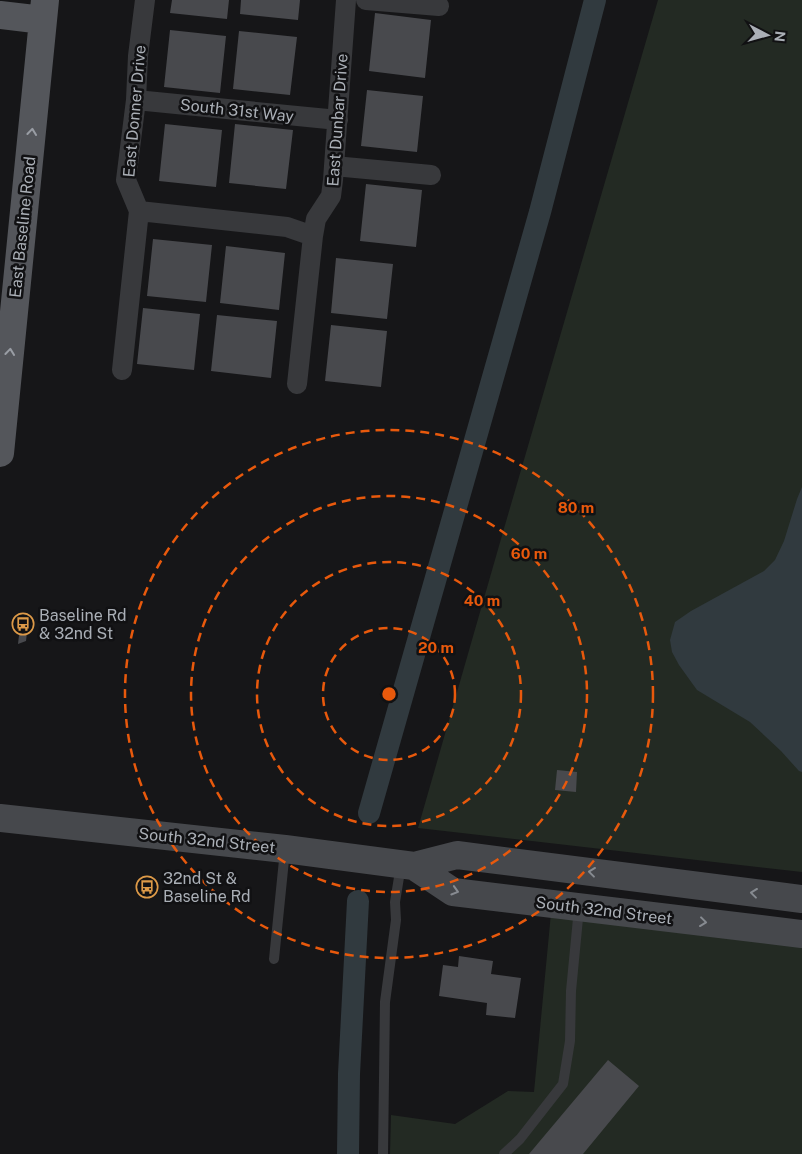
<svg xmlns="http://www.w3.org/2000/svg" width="802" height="1154" viewBox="0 0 802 1154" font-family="'Public Sans',sans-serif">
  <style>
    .green { fill: #232a23 }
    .water { fill: #313a3f }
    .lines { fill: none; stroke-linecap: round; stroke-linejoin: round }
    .canal { stroke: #313a3f; stroke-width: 22 }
    .building { fill: #48494d }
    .service { stroke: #38393c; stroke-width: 10 }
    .minor { stroke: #38393c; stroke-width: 20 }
    .secondary { stroke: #46484c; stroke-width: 28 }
    .primary { stroke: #54565b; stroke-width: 28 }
    .oneway { stroke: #999da4 }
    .oneway2 { stroke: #878b91 }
    .ring { fill: none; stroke: #e8590c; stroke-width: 2.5; stroke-dasharray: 9 6 }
    .labels { text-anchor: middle; stroke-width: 5; stroke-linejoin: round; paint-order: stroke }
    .street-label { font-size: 16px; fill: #aaafb6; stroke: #111113 }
    .poi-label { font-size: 16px; fill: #aaafb6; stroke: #111113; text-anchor: start }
    .centre { fill: #e8590c; stroke: #111113; stroke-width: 2.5 }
    .ring-label { font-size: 15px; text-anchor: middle; font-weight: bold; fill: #e8590c; stroke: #111113; stroke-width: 5; stroke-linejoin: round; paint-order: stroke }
  </style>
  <rect width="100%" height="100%" fill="#161618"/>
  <path class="green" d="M658 0H802V872L418 828 505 525Z
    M551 913 802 943V1154H390L391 1115 455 1124 508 1091 534 1092Z"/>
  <path class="water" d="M802 487V772L799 771 781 751 750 722 697 690 679 665 672 652 670 640 675 622 691 611 764 571 775 560 784 541 797 499Z"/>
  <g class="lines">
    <path class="canal" d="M369 813 540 212 595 0
      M348 1154 349 1074 358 901"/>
  </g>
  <path class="building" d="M172 0H229L227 19 170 13Z
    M241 0H300L298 20 240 14Z
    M375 13 431 20 425 78 369 71Z
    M170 30 226 36 220 93 164 87Z
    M239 31 297 37 290 95 233 89Z
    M367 90 423 96 417 152 361 146Z
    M165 124 222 130 216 187 159 181Z
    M235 124 293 130 286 189 229 183Z
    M366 184 422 190 416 247 360 241Z
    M153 239 212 245 206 302 147 296Z
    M226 246 285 253 279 310 220 303Z
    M336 258 393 264 387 319 331 313Z
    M143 308 200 314 194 370 137 364Z
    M217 315 277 321 271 378 211 371Z
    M331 325 387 331 381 387 325 381Z
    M29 616 26 641 18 644 21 618Z
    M557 770 577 772 576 792 555 790Z
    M459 956 493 961 491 974 521 978 515 1018 486 1015 487 1003 439 996 443 965 458 967Z
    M608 1060 639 1086 583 1154H529Z"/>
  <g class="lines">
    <path class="service" d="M274 959 285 850
      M383 1154 385 1002 396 920 395 902 401 865
      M504 1154 520 1139 563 1084 570 1041 571 991 579 908"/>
    <path class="minor" d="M366 0 439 6
      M136 100 338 120
      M334 166 431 175
      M139 211 287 227 313 236
      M122 370 139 211 126 180 136 100 138 56 145 0
      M297 384 313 236 316 219 331 196 333 180 346 0"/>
    <path class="secondary" d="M0 818 285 849 414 866 457 855 802 899
      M414 866 453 892 802 934"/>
    <path class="primary" d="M0 15 43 20
      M0 453 45 0"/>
  </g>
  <defs><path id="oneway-chevron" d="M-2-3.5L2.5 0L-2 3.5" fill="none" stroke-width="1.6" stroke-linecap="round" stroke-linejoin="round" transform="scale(1.25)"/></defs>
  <g class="oneway">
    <use href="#oneway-chevron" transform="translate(32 132) rotate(-84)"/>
    <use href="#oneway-chevron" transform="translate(10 352) rotate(-84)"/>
  </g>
  <g class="oneway2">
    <use href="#oneway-chevron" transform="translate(592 872) rotate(-173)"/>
    <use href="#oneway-chevron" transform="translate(455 891) rotate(17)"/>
    <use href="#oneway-chevron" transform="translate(754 893) rotate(-173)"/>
    <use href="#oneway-chevron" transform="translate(703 922) rotate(7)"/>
  </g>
  <g class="ring">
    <circle cx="389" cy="694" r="66"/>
    <circle cx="389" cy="694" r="132"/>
    <circle cx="389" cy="694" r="198"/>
    <circle cx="389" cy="694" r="264"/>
  </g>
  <defs>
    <g id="bus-ring" transform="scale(1.125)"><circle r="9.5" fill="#111113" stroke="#dd9a48" stroke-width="1.5"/><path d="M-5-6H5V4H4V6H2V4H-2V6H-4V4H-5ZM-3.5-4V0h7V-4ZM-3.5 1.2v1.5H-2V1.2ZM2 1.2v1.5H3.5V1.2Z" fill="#dd9a48"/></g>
  </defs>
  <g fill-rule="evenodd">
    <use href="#bus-ring" x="23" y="624"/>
    <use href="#bus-ring" x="147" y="887"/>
  </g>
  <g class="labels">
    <g class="street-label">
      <text transform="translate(237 110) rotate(6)" y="6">South 31st Way</text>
      <text transform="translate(134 111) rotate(-85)" y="6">East Donner Drive</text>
      <text transform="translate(337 120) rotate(-86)" y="6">East Dunbar Drive</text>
      <text transform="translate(22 227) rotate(-84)" y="6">East Baseline Road</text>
      <text transform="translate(207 840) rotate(6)" y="6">South 32nd Street</text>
      <text transform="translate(604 910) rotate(7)" y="6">South 32nd Street</text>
    </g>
    <g class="poi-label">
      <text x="39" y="621">Baseline Rd<tspan x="39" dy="18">&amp; 32nd St</tspan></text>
      <text x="163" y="884">32nd St &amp;<tspan x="163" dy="18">Baseline Rd</tspan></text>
    </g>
  </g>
  <circle cx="389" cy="694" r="8" class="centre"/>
  <g class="ring-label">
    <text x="576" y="513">80 m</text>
    <text x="529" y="559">60 m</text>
    <text x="482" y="606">40 m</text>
    <text x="436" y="653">20 m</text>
  </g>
  <g transform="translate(767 35) rotate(96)" stroke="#111113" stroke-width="4" paint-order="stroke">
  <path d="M0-4L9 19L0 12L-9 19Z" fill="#aaafb6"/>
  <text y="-8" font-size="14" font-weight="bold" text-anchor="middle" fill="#aaafb6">N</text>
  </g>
</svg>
